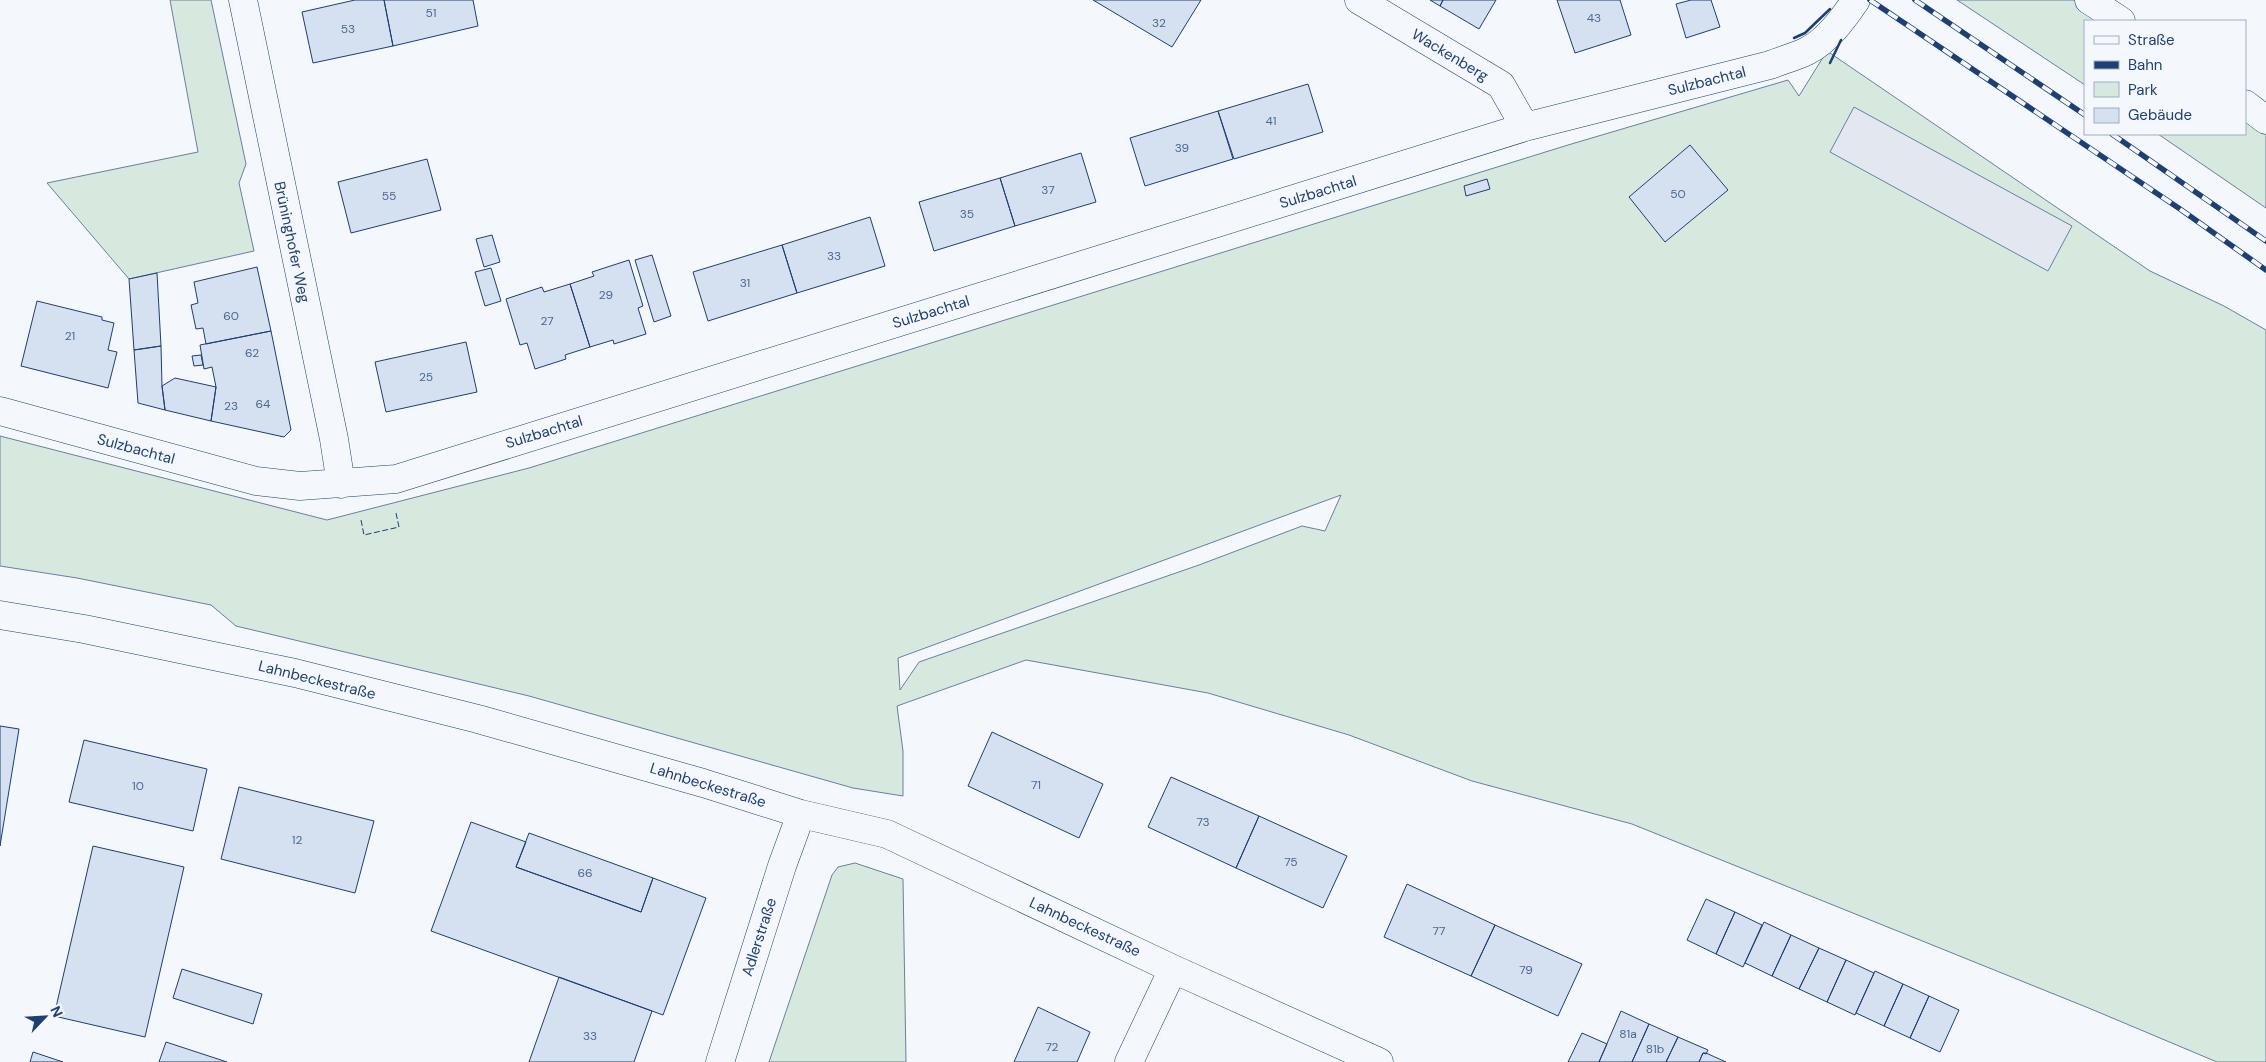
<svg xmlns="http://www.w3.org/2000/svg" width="2266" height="1062" viewBox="0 0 2266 1062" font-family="'DM Sans',sans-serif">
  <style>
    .green { fill: #d7e8df; stroke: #687fa3; fill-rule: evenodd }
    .parking { fill: #e3e8f0; stroke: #687fa3 }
    .building { fill: #d5e0f0; stroke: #1d3f73 }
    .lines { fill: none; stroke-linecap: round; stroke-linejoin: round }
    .minor-casing { stroke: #1d3f73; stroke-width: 29 }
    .minor { stroke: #f4f7fb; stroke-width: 28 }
    .rail-casing { stroke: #1d3f73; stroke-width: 5.5 }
    .rail { stroke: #f4f7fb; stroke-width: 4; stroke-dasharray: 11; stroke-linecap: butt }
    .fence { stroke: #1d3f73; stroke-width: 1; stroke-dasharray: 6 2.5; stroke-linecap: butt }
    .wall { stroke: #1d3f73; stroke-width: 2.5 }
    .labels { text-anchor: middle; stroke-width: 4; stroke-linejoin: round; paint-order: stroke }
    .number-label { font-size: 12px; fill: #4b6792 }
    .street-label { font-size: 15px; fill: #1d3f73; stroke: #f4f7fb }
  </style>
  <rect width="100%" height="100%" fill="#f4f7fb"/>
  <path class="green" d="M170 0H211L246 164 239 183 254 251 129 279 47 183 198 152Z
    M1957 0H2079L2111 21H2085V85Z
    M1827 51 2150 271 2224 306 2266 330V1062H2217L2091 1009 1632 824 1472 781 1349 735 1208 693 1026 660 897 706 903 751V796L853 788 529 696 236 626 211 605 77 578 0 566V436L327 520 529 468 1568 145 1788 80 1799 96ZM1341 495 1325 531 1302 526 1199 565 919 662 900 690 898 658Z
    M2266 103V208L2158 134H2245V115Z
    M855 863 903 879 906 1062H769L832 875 838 867Z"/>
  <path class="parking" d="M1854 107 2072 226 2048 271 1830 152Z"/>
  <path class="building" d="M355 0H384L393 46 313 63 302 12Z
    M384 0H473L478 26 393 46Z
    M1093 0H1201L1172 47Z
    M1430 0H1443L1440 6Z
    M1443 0H1496L1479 29 1440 6Z
    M1557 0H1620L1631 35 1575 53Z
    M1691 0H1711L1720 27 1686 38 1676 4Z
    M1308 84 1323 132 1234 159 1218 111Z
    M1218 111 1233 159 1145 186 1130 138Z
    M1690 145 1728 190 1665 242 1629 197Z
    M1081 153 1096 202 1015 226 1000 178Z
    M427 159 441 210 351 233 338 182Z
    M1000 178 1015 226 934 251 919 202Z
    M1487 179 1490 189 1466 196 1464 186Z
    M870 217 885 266 797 293 782 245Z
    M492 235 500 262 484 267 476 239Z
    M782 245 797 293 708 321 693 272Z
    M652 255 671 316 654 322 635 260Z
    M629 260 643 306 638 308 646 334 614 344 613 340 590 347 570 284 594 276 592 272Z
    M257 267 271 331 206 344 203 328 196 329 191 305 198 303 194 282Z
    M491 268 501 301 485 306 475 272Z
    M157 273 161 346 134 350 129 279Z
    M570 284 590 347 565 355 566 359 535 369 527 343 520 345 506 299 542 287 544 292Z
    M37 301 102 317V320L114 323 108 350 117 352 108 388 21 366Z
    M271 331 291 430 284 437 211 421 216 387 212 367 204 369 200 345Z
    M466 342 477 392 386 412 375 362Z
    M161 346 162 386 165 410 138 403 134 350Z
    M201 355 203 365 194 366 192 356Z
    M175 378 216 387 211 421 165 410 162 386Z
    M0 726 19 729 0 846Z
    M992 732 1103 784 1079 838 968 786Z
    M84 740 207 769 193 831 69 802Z
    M1171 777 1259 816 1236 868 1148 827Z
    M239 787 374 821 355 893 221 859Z
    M1259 816 1347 856 1323 908 1236 868Z
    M471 822 526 842 516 867 641 912 653 878 706 898 663 1015 431 931Z
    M529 833 653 878 641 912 516 867Z
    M93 846 184 867 145 1037 54 1016Z
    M1407 884 1495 925 1471 976 1384 937Z
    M1706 899 1735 912 1716 954 1687 940Z
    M1735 912 1762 925 1743 967 1716 954Z
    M1764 922 1791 935 1772 976 1745 963Z
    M1495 925 1582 964 1558 1016 1471 976Z
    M1791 935 1819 948 1799 989 1772 976Z
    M1819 948 1846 960 1827 1002 1799 989Z
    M1846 960 1874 973 1855 1015 1827 1002Z
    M182 969 262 994 253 1024 173 998Z
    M1875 971 1903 984 1884 1026 1856 1013Z
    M559 977 652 1011 634 1062H529Z
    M1903 984 1929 996 1910 1038 1884 1026Z
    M1929 996 1959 1010 1940 1052 1910 1038Z
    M1038 1007 1090 1032 1077 1062H1014Z
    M1621 1011 1649 1024 1632 1062H1599Z
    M1649 1024 1678 1037 1666 1062H1632Z
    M1582 1033 1607 1044 1599 1062H1568Z
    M1678 1037 1708 1050 1706 1054 1703 1053 1699 1062H1666Z
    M166 1042 227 1062H159Z
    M33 1052 63 1062H30Z
    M1703 1053H1706L1726 1062H1699Z"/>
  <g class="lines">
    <g class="minor-casing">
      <path id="minor" d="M243 0 334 439 341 484
        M1359 0 1501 85 1525 127
        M2089 0 2121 21
        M2245 104 2266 120
        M0 411 256 481 300 486 396 479 1525 127 1770 65C1782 60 1795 57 1807 51 1827 41 1843 19 1856 0
        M0 615 84 629 295 673 478 719 703 783 801 814 887 834 1173 969 1379 1062
        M720 1062 782 866 801 814
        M1129 1062 1173 969"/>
    </g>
    <use href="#minor" class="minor"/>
    <g class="rail-casing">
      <path id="rail" d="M1870 0 2180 209 2266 270
        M1915 0 2085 115
        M2112 134 2266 241"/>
    </g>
    <use href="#rail" class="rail"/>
    <path class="fence" d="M361 520 364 535 399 527 396 513"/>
    <path class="wall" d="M1794 38 1805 33 1830 9
      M1830 63 1841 40"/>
  </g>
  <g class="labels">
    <g class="number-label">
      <text x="431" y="17">51</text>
      <text x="1594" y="22">43</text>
      <text x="1159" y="27">32</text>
      <text x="348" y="33">53</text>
      <text x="1271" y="125">41</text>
      <text x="1182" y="152">39</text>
      <text x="1048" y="194">37</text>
      <text x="1678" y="198">50</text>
      <text x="389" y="200">55</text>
      <text x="967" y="218">35</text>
      <text x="834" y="260">33</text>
      <text x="745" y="287">31</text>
      <text x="606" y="299">29</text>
      <text x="231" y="320">60</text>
      <text x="547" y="325">27</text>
      <text x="70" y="340">21</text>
      <text x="252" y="357">62</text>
      <text x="426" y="381">25</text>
      <text x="263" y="408">64</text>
      <text x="231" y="410">23</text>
      <text x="1036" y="789">71</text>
      <text x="138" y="790">10</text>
      <text x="1203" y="826">73</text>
      <text x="297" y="844">12</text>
      <text x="1291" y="866">75</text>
      <text x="585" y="877">66</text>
      <text x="1439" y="935">77</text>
      <text x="1526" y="974">79</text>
      <text x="1628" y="1038">81a</text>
      <text x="590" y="1040">33</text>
      <text x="1052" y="1051">72</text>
      <text x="1655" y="1053">81b</text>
    </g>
    <g class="street-label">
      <text transform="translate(1450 55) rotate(31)" y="5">Wackenberg</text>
      <text transform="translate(1707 81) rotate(-14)" y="5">Sulzbachtal</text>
      <text transform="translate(1318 192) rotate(-17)" y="5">Sulzbachtal</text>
      <text transform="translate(292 242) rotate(78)" y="5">Brüninghofer Weg</text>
      <text transform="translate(931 312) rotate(-17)" y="5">Sulzbachtal</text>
      <text transform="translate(544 432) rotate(-17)" y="5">Sulzbachtal</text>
      <text transform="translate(136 449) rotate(15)" y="5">Sulzbachtal</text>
      <text transform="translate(317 680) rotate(14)" y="5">Lahnbeckestraße</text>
      <text transform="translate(708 785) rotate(17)" y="5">Lahnbeckestraße</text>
      <text transform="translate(1085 927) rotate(25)" y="5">Lahnbeckestraße</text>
      <text transform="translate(759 937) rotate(-72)" y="5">Adlerstraße</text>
    </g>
  </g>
  <rect x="2084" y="20" width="162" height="115" fill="#f4f7fb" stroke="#9eadc5"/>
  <rect x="2094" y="36" width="25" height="8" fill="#f4f7fb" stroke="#9eadc5"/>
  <text x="2128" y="45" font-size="15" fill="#1d3f73">Straße</text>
  <rect x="2094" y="61" width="25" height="8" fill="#1d3f73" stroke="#9eadc5"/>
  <text x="2128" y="70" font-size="15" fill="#1d3f73">Bahn</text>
  <rect x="2094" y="82" width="25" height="15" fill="#d7e8df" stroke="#9eadc5"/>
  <text x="2128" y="95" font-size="15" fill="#1d3f73">Park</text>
  <rect x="2094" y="108" width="25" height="15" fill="#d5e0f0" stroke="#9eadc5"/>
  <text x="2128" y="120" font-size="15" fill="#1d3f73">Gebäude</text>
  <g transform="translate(45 1017) rotate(65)" stroke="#f4f7fb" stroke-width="4" paint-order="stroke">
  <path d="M0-4L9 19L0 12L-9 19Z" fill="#1d3f73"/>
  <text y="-8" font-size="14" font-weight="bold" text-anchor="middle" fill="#1d3f73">N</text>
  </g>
</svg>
